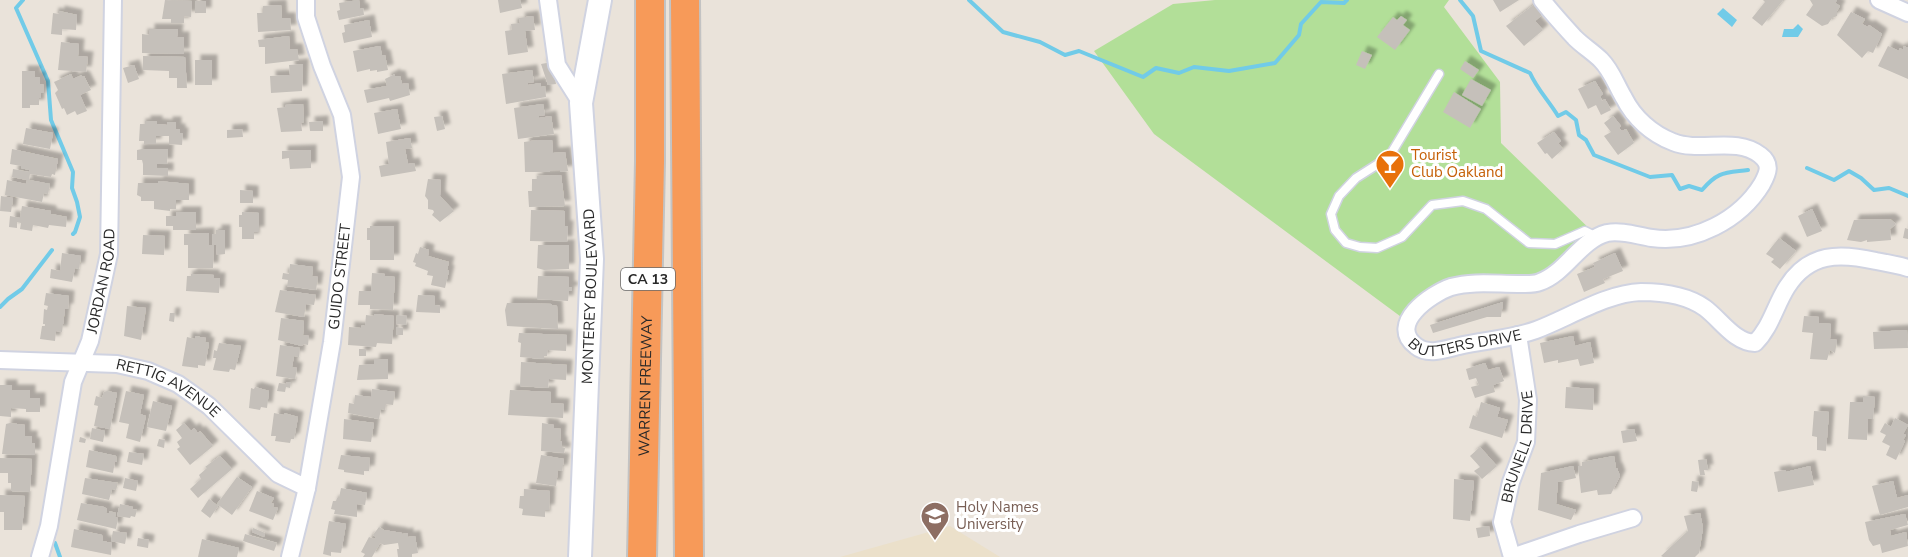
<svg xmlns="http://www.w3.org/2000/svg" width="1908" height="557" viewBox="0 0 1908 557" font-family="'Nunito Sans',sans-serif">
  <style>
    .education { fill: #ebe0ca }
    .green { fill: #b2df98 }
    .water { fill: #71cbe8 }
    .lines { fill: none; stroke-linecap: round; stroke-linejoin: round }
    .stream { stroke: #71cbe8; stroke-width: 4 }
    .building { fill: #c5c0ba; filter: url(#shadow) }
    .lane-casing { stroke: #d0d3e1; stroke-width: 11 }
    .street-casing { stroke: #d0d3e1; stroke-width: 20 }
    .secondary-casing { stroke: #d0d3e1; stroke-width: 26 }
    .highway-casing { stroke: #c3c3c3; stroke-width: 32 }
    .lane { stroke: #fff; stroke-width: 8 }
    .street { stroke: #fff; stroke-width: 16 }
    .secondary { stroke: #fff; stroke-width: 22 }
    .highway { stroke: #f79a59; stroke-width: 28 }
    .labels { text-anchor: middle; stroke-width: 6; stroke-linejoin: round; paint-order: stroke }
    .shield { fill: #fff; stroke: #686868; stroke-width: 1.5 }
    .shield-label { font-size: 14px; font-weight: bold; fill: #282828 }
    .food-label { font-size: 15px; fill: #c56008; stroke: #fff; text-anchor: start }
    .street-label { font-size: 15px; fill: #282828; stroke: #fff }
    .education-label { font-size: 15px; fill: #785e54; stroke: #fff; text-anchor: start }
  </style>
  <defs>
    <filter id="shadow"><feDropShadow dx="5.5" dy="-5.5" stdDeviation="1.5" flood-color="#0004"/></filter>
  </defs>
  <rect width="100%" height="100%" fill="#eae3da"/>
  <path class="education" d="M950 526 1000 557H840Z"/>
  <path class="green" d="M1215 0H1449L1444 7 1500 82 1501 143 1598 237 1551 277 1451 287 1408 322 1154 134 1094 51 1173 4Z"/>
  <path class="water" d="M1723 8 1737 20 1732 27 1717 14Z
    M1798 24 1803 29 1798 37H1782L1784 29H1793Z"/>
  <g class="lines">
    <path class="stream" d="M23 0 16 8 48 81 51 120 73 172 72 188 77 202 80 217 75 232 73 234
      M969 0 1003 32 1040 42 1065 55 1079 51 1143 77 1156 68 1179 73 1194 67 1229 71 1275 63 1299 35 1301 24 1321 2 1344 3 1347 0
      M1460 0 1473 16 1481 51 1530 73C1537 89 1549 101 1558 116L1566 112 1576 120 1579 135 1586 140 1594 155 1650 177 1672 175 1680 189 1689 186 1702 190C1718 171 1725 173 1748 170
      M1807 168 1834 180 1849 171 1861 178 1874 190 1889 188 1908 196
      M0 307 8 299 22 289 52 250
      M55 543 60 557"/>
  </g>
  <path class="building" d="M165 0 192 1 191 17 184 16V23H171V19H162Z
    M359 0 360 9 363 8 364 15 339 20 337 11 340 10 339 3Z
    M498 0H520L522 8 500 13Z
    M1493 0H1519L1500 12Z
    M1763 0H1783L1762 26 1752 18 1765 2Z
    M1810 0H1837L1835 3 1840 6 1837 11V16L1832 18 1828 24 1822 26 1806 15 1813 5Z
    M195 1H206V13H195Z
    M1536 3 1544 13 1535 21 1543 30 1524 46 1506 26Z
    M281 5 282 18H290L291 30 258 32 257 13H263V6Z
    M59 11 77 15 76 30 62 29V35L51 34 53 13 59 14Z
    M1851 12 1865 19 1862 24 1868 27 1869 25 1882 34 1873 53 1868 51 1862 58 1837 35Z
    M533 16 535 30 525 31 528 52 508 55 505 31 512 30 511 24 520 23 519 18Z
    M1401 16 1407 20 1403 25 1410 30 1395 50 1377 37 1393 17 1397 20Z
    M369 20 372 37 344 43 342 33 345 32 344 25Z
    M149 29H178L177 37H184V54L142 53V34L149 35Z
    M289 36 290 49H297L299 60 265 64V47H259L258 40Z
    M61 42 79 44 78 56 88 57 86 72 58 70Z
    M380 46 382 55H385L388 70 377 72V70L370 71V69L357 72 353 51Z
    M1888 46 1899 51 1900 48 1903 50 1904 46 1908 48V79L1878 66Z
    M1362 51 1372 55 1365 69 1356 65Z
    M143 56 185 57 187 88H177V78H169V71L143 70Z
    M195 60H212V85H195Z
    M1465 61 1479 70 1473 78 1460 69Z
    M552 62 556 84 548 85 541 64Z
    M303 64 302 91 271 93 270 76 290 75 289 65Z
    M134 65 139 79 128 83 123 68Z
    M532 70 534 82 528 83V85L541 83V87L545 86 546 97 506 104 502 74Z
    M22 71H35V77H40V84L44 85V93H41V98H39V105H30V108H22Z
    M71 74 73 79 82 75V77L84 76 91 90 80 95 87 111 77 115 75 111 67 115 64 108 62 109 55 93 58 90 54 82Z
    M395 74V76H400L402 84 408 83 410 95 390 101 389 98 367 103 364 90 387 86 385 79Z
    M1471 79 1491 90 1482 106 1462 95Z
    M1595 81 1603 94 1600 96 1602 101 1605 99 1611 110 1601 115 1596 105 1588 109 1578 89Z
    M1454 92 1481 109 1470 128 1443 112Z
    M303 104 304 122 301 123 302 131 281 132 277 108 286 107 285 105Z
    M543 104 545 115 539 116V118L551 116 554 134 518 139 514 108Z
    M397 109 401 129 378 134 374 113Z
    M442 116 445 129 437 131 434 117Z
    M1613 116 1621 126 1619 128 1622 131 1626 129 1634 143 1618 155 1604 136 1611 132 1604 123Z
    M145 121H157V124L167 125V122H176V129H180V133H183L182 145 169 144V136H156V144H144V141H139L140 124H145Z
    M323 121V131H310L309 122Z
    M26 128 53 133 50 149 23 144Z
    M242 129 243 137 227 138V130Z
    M1554 132 1561 141 1558 143 1563 149 1552 159 1547 153 1545 154 1537 143Z
    M410 138 412 148 405 149 408 164 414 163 416 171 381 177 379 166 389 164 386 142Z
    M538 140H552L553 153 565 152 568 171 560 172V170H550V172H525L524 142Z
    M12 149 58 159 55 175 52 174 51 177 30 174 29 180 50 184 48 194 44 193 42 202 5 195 7 180 26 184 27 180 12 177 13 169 29 172V170L21 168V166L10 164Z
    M142 149H168L167 164H157V168H168V176L143 175V164L142 160H137V150Z
    M311 150V168L290 169 289 158 282 159V151Z
    M561 175 565 206 529 207 528 191H532V179H537V176Z
    M428 179 441 180 440 196 454 211 440 222 432 215 434 212 433 210 428 209V200L425 196Z
    M158 181 189 184V200H176V209H170V211L154 209V201H141V197L137 195 138 183H158Z
    M240 190 253 191V203H240Z
    M1 196 13 198 11 212 0 211Z
    M22 206 51 211V214L67 217 66 227 49 225 48 228 33 225 32 231 20 229 21 223 17 222V228L9 227 10 216 20 218Z
    M1812 209 1822 231 1807 237 1798 216Z
    M531 210 565 211V226H568L567 242 530 241Z
    M176 212H196V230H173V226H166V216H176Z
    M242 212 259 213V232H254V239H242V227H239V215H242Z
    M1890 219 1896 224 1890 229 1891 240 1867 242V240L1861 242 1847 240 1854 220Z
    M370 226H394V260H370V240H367V228H370Z
    M1905 228 1908 229V239L1903 238Z
    M216 230H225V254L217 255 216 245H214L213 268H188V245H184V234L209 233V245H212V234H216Z
    M143 235 165 236 164 255 142 254Z
    M1779 238 1796 251 1780 269 1771 262 1774 259 1766 254Z
    M538 245H569V269L544 270 537 268Z
    M420 247 429 250 428 256 449 262 447 270 449 271 445 288 431 285 433 276 427 275 428 271 415 266 416 263 413 262 416 253 418 254Z
    M62 253 81 256 79 269 75 268 72 282 50 278 51 269 60 271Z
    M1615 253 1623 271 1603 279 1605 283 1584 292 1577 274 1595 267 1593 263Z
    M290 264 313 267 312 276 318 277 316 290 287 286 288 280 282 279 283 273 289 274Z
    M372 273 385 274 384 276 395 277 393 310 370 309V305H358L359 291H371Z
    M191 274 214 275V278H220L219 293 186 291 187 276H191Z
    M538 276 569 277V287H572V291H569L568 301 537 299Z
    M280 290 316 295 314 305 306 304 304 317 275 312Z
    M46 293 69 296 68 309H65L62 332 56 331 55 341 40 339 42 326H45V324H43L44 309 47 310 48 306 44 305Z
    M418 295 435 296V305L440 306V313L416 312Z
    M1503 302 1501 317H1487L1433 333 1430 325Z
    M507 303 552 304V305L557 306 558 329 507 326 505 310Z
    M127 306 146 308 141 340 124 336Z
    M170 313H175L174 322 169 321Z
    M374 314 394 316 392 344 377 343 376 347 348 345 349 327 361 328 362 325 365 326 366 315 374 316Z
    M397 315 407 316 406 325 396 324Z
    M1804 316 1819 317V323L1831 324 1830 339 1837 340 1835 353 1830 350 1827 360 1810 359 1813 333 1802 332Z
    M281 318 304 321 303 335 309 336 308 345 303 344 302 346 278 340Z
    M396 327 403 328V335H396Z
    M1907 330 1908 348 1874 349 1873 332Z
    M519 333 567 335 566 351 548 350 547 356H544V359L520 357 521 343 518 342Z
    M195 336 206 338 205 342 209 343 205 366 198 365V368L182 366 187 337 195 339Z
    M1573 336 1575 346 1590 342 1594 363 1580 366 1578 359 1558 363V360L1544 363 1540 343Z
    M219 343 241 346 235 370 230 369 229 372 213 370 216 358H213L214 350 217 351Z
    M280 345 300 348 299 357 294 356 292 367 297 368 295 379 276 376Z
    M359 349H366V356H359Z
    M374 359H388V379L357 380 359 365 374 364Z
    M521 362 567 365 566 380 549 379 548 388 520 386Z
    M1485 363 1488 370 1499 367 1504 381 1493 385 1495 392 1475 398 1471 387 1479 385 1476 378 1469 380 1466 369Z
    M287 382H291L290 388 286 387 285 392 277 391 279 383 286 384Z
    M0 385H12V390H30V398H40V412H26V409L11 408V417L0 416Z
    M255 387 269 391 267 408 261 407 260 410 249 408 251 388 254 389Z
    M1566 387 1594 389 1593 410 1565 408Z
    M372 389 395 392 393 405 386 404 385 410 381 409 379 419 348 413 349 403 354 404 355 395 371 397Z
    M510 390 551 392V403L564 404 563 418 508 415Z
    M107 391 117 393 110 429 94 426 98 406 94 405 96 396 102 398 104 392Z
    M126 391 144 395 140 414 146 416 140 442 126 438 129 424 119 422Z
    M1863 396 1875 397 1873 419H1868L1867 440 1848 439 1850 402H1863Z
    M153 401 172 406 166 431 147 427Z
    M1481 402 1500 408 1497 417 1508 420 1502 438 1469 428 1473 415 1477 417Z
    M1814 411 1829 412 1826 451 1817 450V437L1812 436Z
    M274 413 284 415V413L298 417 294 439H291L290 443 275 441 276 436H271Z
    M1895 418 1908 425 1903 434 1906 435 1903 440 1905 441 1896 460 1886 455 1890 446 1882 442 1886 435 1880 432 1885 423 1891 427Z
    M344 419 374 423 371 442 343 439Z
    M10 423 25 425V436H32V443H35V455L2 454 6 424Z
    M184 423 191 431 194 428 198 433 200 431 213 446 190 465 177 449 180 447 177 442 182 438 176 430Z
    M542 423 554 425V428L561 429 560 441 562 442V447L565 448 564 453 541 451Z
    M92 428 105 431 103 442 90 439Z
    M1634 429 1637 441 1623 443 1621 431Z
    M80 437 86 439 85 443 79 442Z
    M159 439 165 440 164 448 157 446Z
    M1480 447 1497 466 1482 479 1474 471 1480 467 1470 456Z
    M89 450 116 456 117 462 115 461 113 473 86 467Z
    M129 452 144 454 142 465 127 462Z
    M341 455 370 458 369 471H364V475L344 472V470L338 469Z
    M541 455 564 459 562 471 558 470 556 486 536 483Z
    M220 456 232 469 198 498 190 489 201 479 199 475 207 468 205 467Z
    M1614 456 1616 468H1617L1620 476 1611 494 1598 495 1597 490 1581 493 1578 466H1582V462Z
    M0 458 32 459 30 492 11 491V483H8V473H0Z
    M1706 459 1708 470H1704L1705 475H1700L1698 460Z
    M1573 466 1576 478 1558 482 1556 504 1576 510 1571 520 1538 510 1541 473Z
    M1810 466 1814 485 1778 492 1774 472 1786 470V472Z
    M237 477 252 487 232 515 217 504Z
    M85 478 118 483 116 490 112 489 109 500 82 494Z
    M125 478 138 481 136 491 123 488Z
    M1454 479 1474 481 1470 521 1453 519Z
    M1692 481 1699 482 1697 492 1691 491Z
    M1893 481 1897 498 1908 495V507L1880 515 1872 486Z
    M341 488 367 493 365 505 357 504V517L334 514 335 510 331 509 333 501H336L337 498H339Z
    M524 489 550 491 549 510H545V517L522 515 523 509 519 508 520 496H524Z
    M257 491 274 498 271 503 274 504 273 507 278 508 273 520 249 511Z
    M0 495 25 496 22 530H4V512H0Z
    M209 499 218 506 210 518 201 511Z
    M81 503 104 507 107 509 106 513H109V511L116 513 115 517 118 518 116 529 77 520Z
    M120 504 133 507 132 509 137 510 135 517 131 516 130 518 117 516Z
    M1700 513 1703 528 1699 553 1695 557H1663L1661 556 1688 531 1684 516Z
    M1905 514 1908 525 1890 530 1891 536 1906 532 1908 546 1882 553 1880 544 1873 546 1869 540 1865 522Z
    M329 521 346 524 341 553 331 552V556L323 554Z
    M1489 526 1490 536 1478 538 1476 528Z
    M379 527 384 530 402 533V534L408 533V537L415 536 418 553 412 554V557H398L397 549H399L398 543 384 545 380 543 372 557H363L365 554 361 552 369 537 374 539 376 537 373 535Z
    M253 528 265 533 264 537 252 532Z
    M74 529 102 535 103 541 112 543 111 555 71 547Z
    M113 531 127 533 125 544 111 541Z
    M245 534 277 543 274 551 243 541Z
    M138 538 149 540 148 548 137 546Z
    M202 539 239 548 237 557H198Z"/>
  <g class="lines">
    <g class="lane-casing">
      <path id="lane" d="M1439 74 1389 157 1356 178 1339 196 1331 214 1335 230 1346 243 1360 247 1377 248 1402 237 1432 205 1463 201 1486 209 1529 243 1555 244 1585 231 1597 237"/>
    </g>
    <g class="street-casing">
      <g id="street">
        <path d="M548 0 557 65 581 103"/>
        <path id="s1" d="M1542 0C1552 13 1564 26 1575 38 1583 46 1593 52 1601 60 1612 71 1616 85 1624 98 1634 118 1652 134 1673 142 1700 153 1736 136 1760 155 1772 164 1768 173 1762 184 1740 220 1694 244 1652 238 1638 236 1622 230 1607 233 1580 240 1566 273 1540 282 1533 285 1525 284 1518 284 1495 284 1473 281 1451 287 1431 294 1387 324 1416 346 1428 356 1446 349 1459 346 1485 340 1511 339 1536 330 1568 318 1607 293 1641 292 1663 292 1687 295 1705 308 1721 320 1734 342 1755 343 1771 327 1775 306 1787 287 1809 252 1840 253 1876 261 1887 263 1898 265 1908 268"/>
        <path d="M1879 0 1908 13"/>
        <path id="s2" d="M0 360 117 364 148 371 178 384 209 406 278 474 307 488"/>
        <path id="s3" d="M40 557 49 526 73 382 90 341 109 254 113 0"/>
        <path id="s4" d="M290 557 307 488 332 342 351 177 342 115 322 66 306 17V0"/>
        <path id="s5" d="M1512 557 1502 522 1511 482 1526 442 1528 400 1518 335"/>
        <path d="M1512 557 1579 534 1633 518"/>
      </g>
    </g>
    <g class="secondary-casing">
      <g id="secondary">
        <path id="s6" d="M580 557 592 259 581 103 600 0"/>
      </g>
    </g>
    <g class="highway-casing">
      <g id="highway">
        <path d="M685 0 689 557"/>
        <path id="s7" d="M642 557 650 161V0"/>
      </g>
    </g>
    <use href="#lane" class="lane"/>
    <use href="#street" class="street"/>
    <use href="#secondary" class="secondary"/>
    <use href="#highway" class="highway"/>
  </g>
  <defs>
    <g id="bar-pin" transform="scale(1.5)"><path d="M0 17L-7.5 6A9.5 9.5 0 1 1 7.5 6Z" fill="#e8710a" stroke="#fff"/><path d="M-6-5H6L.8 .8V4.5H3.5V6h-7V4.5H-.8V.8Z" fill="#fff"/></g>
    <g id="university-pin" transform="scale(1.5)"><path d="M0 17L-7.5 6A9.5 9.5 0 1 1 7.5 6Z" fill="#8d6e63" stroke="#fff"/><path d="M0-5L7-2L0 1L-7-2ZM-4 1L0 2.5L4 1V4Q0 6-4 4Z" fill="#fff"/></g>
  </defs>
  <g fill-rule="evenodd">
    <use href="#bar-pin" x="1390" y="164"/>
    <use href="#university-pin" x="935" y="516"/>
  </g>
  <g class="labels">
    <rect class="shield" x="621" y="268" width="54" height="22" rx="4.5"/>
    <g class="shield-label">
      <text x="648" y="284">CA 13</text>
    </g>
    <g class="food-label">
      <text x="1411" y="160">Tourist<tspan x="1411" dy="17">Club Oakland</tspan></text>
    </g>
    <g class="street-label">
      <text dy="5" stroke="none"><textPath href="#s4" startOffset="285">GUIDO STREET</textPath></text>
      <text dy="5" stroke="none"><textPath href="#s3" startOffset="284">JORDAN ROAD</textPath></text>
      <text dy="5" stroke="none"><textPath href="#s6" startOffset="261">MONTEREY BOULEVARD</textPath></text>
      <text dy="5" stroke="none"><textPath href="#s1" startOffset="801">BUTTERS DRIVE</textPath></text>
      <text dy="5" stroke="none"><textPath href="#s7" startOffset="171">WARREN FREEWAY</textPath></text>
      <text dy="5" stroke="none"><textPath href="#s2" startOffset="174">RETTIG AVENUE</textPath></text>
      <text dy="5" stroke="none"><textPath href="#s5" startOffset="114">BRUNELL DRIVE</textPath></text>
    </g>
    <g class="education-label">
      <text x="956" y="512">Holy Names<tspan x="956" dy="17">University</tspan></text>
    </g>
  </g>
</svg>
